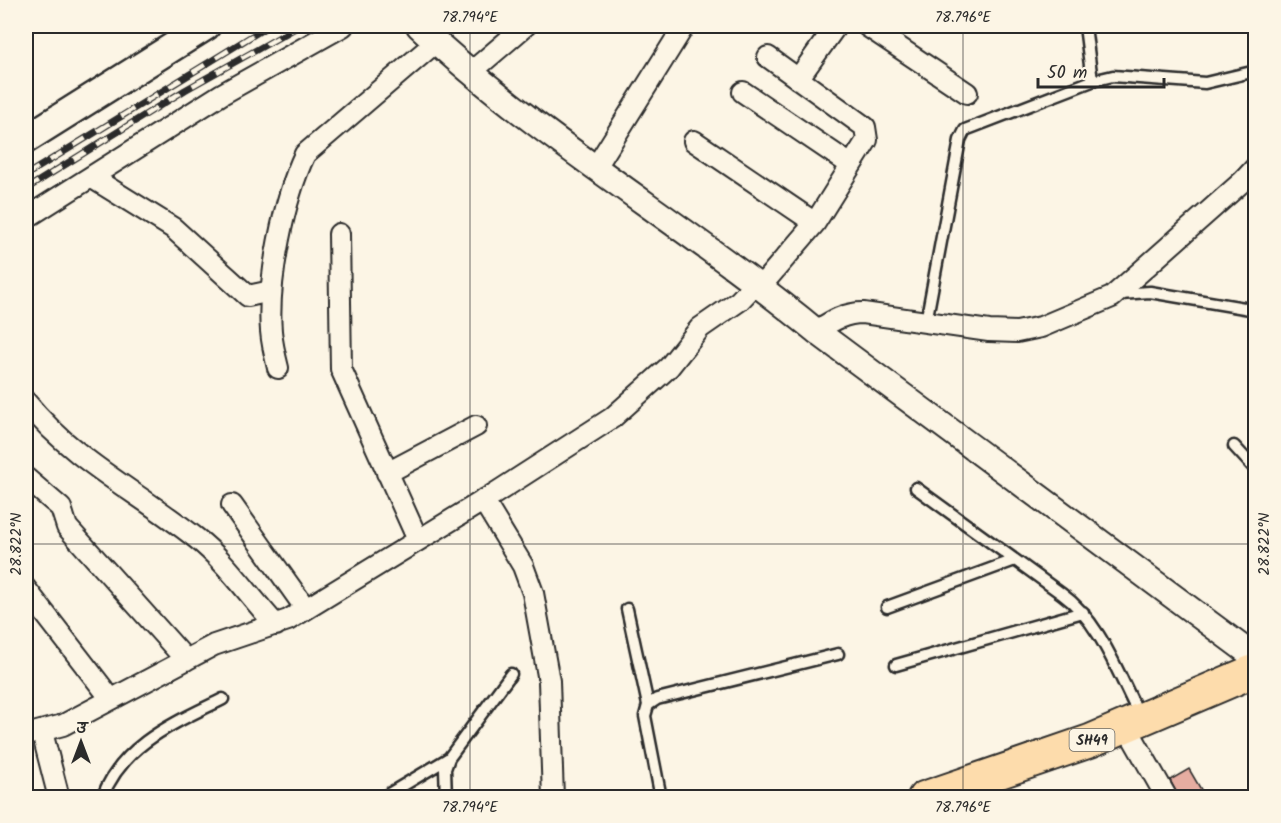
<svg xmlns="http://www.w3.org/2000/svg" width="1281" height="823" viewBox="0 0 1281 823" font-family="Kalam,'Playpen Sans Deva',sans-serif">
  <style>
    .building { fill: #e6ada1; stroke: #2b2b2b; stroke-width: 1.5 }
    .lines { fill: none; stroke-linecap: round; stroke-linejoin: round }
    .service-casing { stroke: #2b2b2b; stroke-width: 15 }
    .minor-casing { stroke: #2b2b2b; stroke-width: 24 }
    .tertiary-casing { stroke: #2b2b2b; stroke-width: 28 }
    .secondary-casing { stroke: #2b2b2b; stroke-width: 32 }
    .primary-casing { stroke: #2b2b2b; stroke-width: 36 }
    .service { stroke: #fcf5e5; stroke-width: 10 }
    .minor { stroke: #fcf5e5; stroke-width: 20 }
    .tertiary { stroke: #fcf5e5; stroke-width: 24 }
    .secondary { stroke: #fcf5e5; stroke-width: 27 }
    .primary { stroke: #fddcac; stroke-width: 32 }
    .rail-casing { stroke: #2b2b2b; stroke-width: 7 }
    .rail { stroke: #fcf5e5; stroke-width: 4.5; stroke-dasharray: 14; stroke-linecap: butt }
    .ticks { fill: none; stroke: #2b2b2b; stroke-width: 1.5; stroke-opacity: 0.45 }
    .labels { text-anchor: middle; stroke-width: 4.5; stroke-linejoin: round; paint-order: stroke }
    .shield { fill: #fcf5e5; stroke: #6a6863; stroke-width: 1.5 }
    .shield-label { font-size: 14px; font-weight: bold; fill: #2b2b2b }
    .neatline { fill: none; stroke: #2b2b2b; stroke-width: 2 }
    .ticks-label { font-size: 15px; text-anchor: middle; fill: #2b2b2b }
  </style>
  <rect width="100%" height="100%" fill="#fcf5e5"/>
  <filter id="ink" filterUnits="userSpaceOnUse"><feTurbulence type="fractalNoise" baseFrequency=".0167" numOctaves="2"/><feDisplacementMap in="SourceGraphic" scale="12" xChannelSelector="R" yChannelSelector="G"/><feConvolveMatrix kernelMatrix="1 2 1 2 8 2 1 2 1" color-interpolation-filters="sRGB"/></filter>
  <g filter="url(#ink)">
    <path class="building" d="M1189 769 1206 798H1179L1170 780Z"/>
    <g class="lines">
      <g class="service-casing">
        <path id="service" d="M1085 26 1092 81
          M1120 294 1150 292 1256 310
          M926 322 960 140 965 130 1092 81 1113 76 1205 83 1256 71
          M1234 446 1256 470
          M916 488 1062 594C1101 622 1118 675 1140 716
          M887 607 1015 560
          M627 609 648 705
          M896 665 1083 612
          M102 798C123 743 175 723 223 699
          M382 798 449 758
          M446 798 445 769 449 758 511 674
          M661 798 645 716 648 705 657 699 838 654"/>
      </g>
      <g class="minor-casing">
        <path id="minor" d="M867 26 967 93
          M470 73 525 26
          M798 79 836 26
          M743 92 851 165
          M694 141 815 223
          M596 167 684 26
          M91 177 173 228 248 296 271 291
          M26 218 222 94 343 26
          M339 234 341 369 418 540
          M761 286 815 223 867 140 865 127 768 57
          M816 331C832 321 844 313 863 313L989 331 1017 332 1041 327 1112 297 1243 181 1256 167
          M278 368C275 356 272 343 271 331 267 282 284 198 305 154L436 42
          M26 402C75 462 137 491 196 538 226 561 250 597 276 625
          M387 473 476 426
          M26 478 61 508 67 527 186 660
          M483 500 523 566 533 593 549 681 553 798
          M232 505 306 609
          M26 589 111 699
          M1126 726 1167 798
          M42 732 59 798
          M26 735 63 725 214 645 288 620 494 494 612 418 669 367 700 328 739 301 757 282"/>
      </g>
      <g class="tertiary-casing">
        <path id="tertiary" d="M419 26C540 140 687 225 816 331L1256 658"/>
      </g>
      <g class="secondary-casing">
        <path id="secondary" d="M26 139 206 26"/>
      </g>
      <g class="primary-casing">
        <path id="primary" d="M924 798 1090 741 1256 670"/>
      </g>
      <use href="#service" class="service"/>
      <use href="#minor" class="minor"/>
      <use href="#tertiary" class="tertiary"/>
      <use href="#secondary" class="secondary"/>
      <use href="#primary" class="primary"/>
      <g class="rail-casing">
        <path id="rail" d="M26 175 268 26
          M26 189 185 90 299 26"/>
      </g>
      <use href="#rail" class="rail"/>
    </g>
  </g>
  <path class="ticks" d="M470 26V798M963 26V798M26 544H1256"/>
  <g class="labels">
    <rect class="shield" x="1069.5" y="729" width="45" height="22" rx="4.5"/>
    <g class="shield-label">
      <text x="1092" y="745">SH49</text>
    </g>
  </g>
  <rect width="1281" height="823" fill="none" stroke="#fcf5e5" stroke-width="66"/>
  <g transform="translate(81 742)" stroke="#fcf5e5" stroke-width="4.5" paint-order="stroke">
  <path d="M0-4.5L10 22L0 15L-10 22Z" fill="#2b2b2b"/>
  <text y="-9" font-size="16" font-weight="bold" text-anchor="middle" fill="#2b2b2b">उ</text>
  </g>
  <path d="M1038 78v9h126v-9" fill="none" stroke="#2b2b2b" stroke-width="3"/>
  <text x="1047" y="78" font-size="18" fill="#2b2b2b" stroke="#fcf5e5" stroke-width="4.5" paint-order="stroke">50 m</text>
  <rect x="33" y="33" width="1215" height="757" class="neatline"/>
  <g class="ticks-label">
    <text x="470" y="22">78.794°E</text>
    <text x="963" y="22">78.796°E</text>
    <text transform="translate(16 544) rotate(-90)" y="5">28.822°N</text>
    <text transform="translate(1264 544) rotate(-90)" y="5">28.822°N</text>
    <text x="470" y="812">78.794°E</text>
    <text x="963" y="812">78.796°E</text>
  </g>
</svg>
